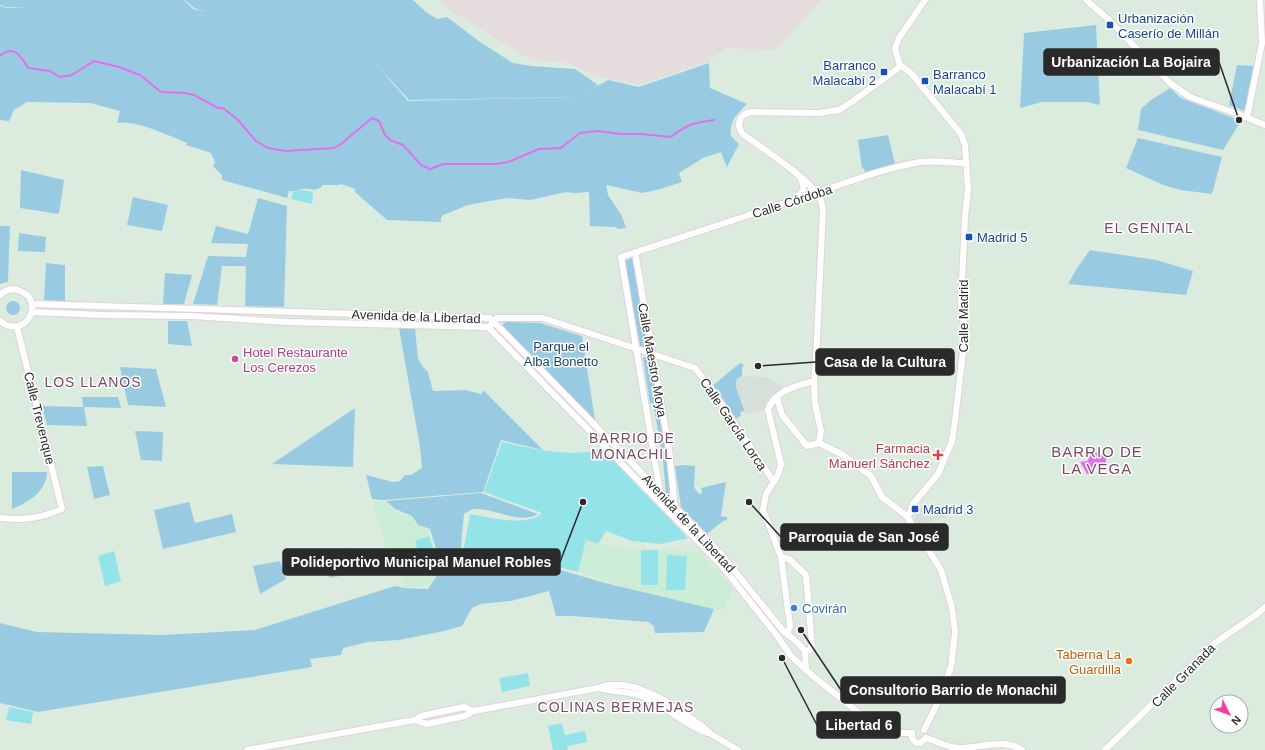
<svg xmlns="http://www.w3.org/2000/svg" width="1265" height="750" viewBox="0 0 1265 750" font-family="Helvetica,sans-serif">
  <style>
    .industrial { fill: #e4dcdd }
    .education { fill: #cbedd6 }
    .green { fill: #98cbe2; fill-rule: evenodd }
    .pitch { fill: #94e3e9 }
    .plaza { fill: #d6e0d9 }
    .water { fill: #e36fed }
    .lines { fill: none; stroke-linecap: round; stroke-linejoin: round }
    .stream { stroke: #e36fed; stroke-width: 2 }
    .tertiary-casing { stroke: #e2d1da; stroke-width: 8 }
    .tertiary { stroke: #fff; stroke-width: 6 }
    .transit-dot { fill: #1a4fb4; stroke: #fff; stroke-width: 1.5 }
    .hotel-dot { fill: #d1479c; stroke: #fff; stroke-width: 1.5 }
    .health-dot { fill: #e0444e; stroke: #fff; stroke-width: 1.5 }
    .shop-dot { fill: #3f7fe0; stroke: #fff; stroke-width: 1.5 }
    .food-dot { fill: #e8710a; stroke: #fff; stroke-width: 1.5 }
    .labels { text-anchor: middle; stroke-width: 3; stroke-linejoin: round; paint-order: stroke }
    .transit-label { font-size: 13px; fill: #164399; stroke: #fff; text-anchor: start }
    .street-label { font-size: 13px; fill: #2a2a2a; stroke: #fff }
    .park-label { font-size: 13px; fill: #1a4466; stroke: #fff }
    .hotel-label { font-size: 13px; fill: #b23c85; stroke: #fff; text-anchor: start }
    .health-label { font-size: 13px; fill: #be3a42; stroke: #fff; text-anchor: end }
    .shop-label { font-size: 13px; fill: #366cbe; stroke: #fff; text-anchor: start }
    .food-label { font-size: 13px; fill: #c56008; stroke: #fff; text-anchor: end }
    .neighbourhood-label { font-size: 14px; letter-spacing: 1px; fill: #7a4a63; stroke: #fff }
    .quarter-label { font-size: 15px; letter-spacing: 1px; fill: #7a4a63; stroke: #fff }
    .leader { fill: none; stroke: #2a2a2a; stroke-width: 1.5 }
    .callout-dot { fill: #2a2a2a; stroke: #fff; stroke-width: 1.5 }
    .callout { fill: #2a2a2a; stroke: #2a2a2a; stroke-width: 1.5 }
    .callout-label { font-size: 14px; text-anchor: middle; font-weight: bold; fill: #fff }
  </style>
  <rect width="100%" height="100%" fill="#dbecdf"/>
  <path class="industrial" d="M441 0H822L775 50 726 48 707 62 640 85 597 76 564 61 544 62 523 55 448 9Z"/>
  <path class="education" d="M372 501 384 502 394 511 411 517 417 526 428 530 440 568 430 584 419 587H405L400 568 397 565 391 563Z
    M586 539 598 544 625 548 699 552 733 589 723 611 624 587 579 572Z"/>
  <path class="green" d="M0 0H184L193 9 205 12 194 8 185 0H413L426 12 437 19 447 17 480 42 513 63 531 66 575 69 598 85 579 96 608 80 639 87 709 63 710 88 747 104C737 114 729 121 731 136L739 144 727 167 721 152 703 158 679 173 682 182 657 190 642 193 606 185 608 195 622 216 626 228 618 229 616 227 590 226 589 192 574 193 566 192 530 200 507 198 468 205 443 215 441 218V222L387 220 355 192V189L341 184 339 185H322V187C312 192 311 188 302 189 297 190 296 192 289 191L287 198 222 180V175L213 166 215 162 211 153 186 145 187 143C170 136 134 119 117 123L120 111 90 103 27 102 14 110 9 121 0 120V6L6 8 26 7H6L0 5ZM374 62 409 100 577 97 408 101Z
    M1096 25 1100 105 1087 102H1042L1020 108 1024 33Z
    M1237 65 1256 66 1247 112 1229 105Z
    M1170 88 1181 98 1239 120V124L1223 150 1138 130 1141 109 1151 100Z
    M888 135 895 164 865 172 864 169 862 168 858 140Z
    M1138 138 1222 157 1212 194 1181 190 1163 185 1126 168Z
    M21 170 64 180 59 214 20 208Z
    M133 197 168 205 162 231 127 225Z
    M258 198 287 206 284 307 245 306 246 266H222L217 305 193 304 208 256 246 257 248 244 211 243 216 226 248 234Z
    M0 226H10L8 282 0 284Z
    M19 233 46 237 45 252 18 251Z
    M1090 250 1156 260 1193 271 1186 295 1068 284 1076 270Z
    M632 258 648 347 640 346 625 261Z
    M46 263 65 265V301L44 300Z
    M165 273 192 275 184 304H163Z
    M6 308a7 7 0 1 1 14 0a7 7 0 1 1-14 0Z
    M168 321H187L192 346 168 344Z
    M506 322 540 323 582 336 595 420 594 421 503 329V324Z
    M399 328H415L418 359 422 366 428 372 433 391 465 390 482 394 483 390 543 450 501 440 483 492 384 500 372 499 366 475 393 482 400 481 405 475H411L422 468 420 447Z
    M643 357 651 359 665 448H661L653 403 650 404Z
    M740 363 744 365 742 368V376L737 379 736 387 745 411 740 412 741 416 735 419 711 387Z
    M120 367 156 369 166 407 128 405Z
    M82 397H118L121 408 84 407 87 426 47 425 42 406 83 407Z
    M355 408 353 467 272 464Z
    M135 431 163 432 162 461 141 460Z
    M666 450 671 496 666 493 662 451Z
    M684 465 695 466 694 487 699 494 702 493 701 488 726 482 721 516 727 517V520L723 521 707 534 681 507 675 466Z
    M103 466 110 495 94 499 87 467Z
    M12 472H47C46 492 29 502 12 509Z
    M481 493 538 514C521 525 494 508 475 509 472 509 467 512 464 514L460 557 523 567 554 568 605 583 714 609 704 632 655 633 654 626 648 622 573 616H556L549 591 511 601 480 604 472 608 462 626 444 631 399 640 368 642 343 648 341 655 310 659 312 667 38 712 0 703V623L37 632 163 635 255 630 395 586 405 588 428 589 442 568 430 529 418 525 412 516 395 509 386 501Z
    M189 502 195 523 232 514 236 532 163 549 154 510Z
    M346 548 353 573 330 578 327 574 323 573 319 554Z
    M280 561 286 579 260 594 253 566Z"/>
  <path class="pitch" d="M302 190 313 192 312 204 291 199 293 192Z
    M502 442C534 449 570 458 602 449L688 538 661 544 632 541 606 531 598 544 586 540 578 572 554 566H524L463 553 470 514C490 517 526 528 542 513L484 492Z
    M429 536 439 566 425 571 415 541Z
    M641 550H658V585H641Z
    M114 551 121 581 105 586 98 556Z
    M667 555 687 556 685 590H666Z
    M528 673 530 686 502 692 499 678Z
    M9 707 33 712 31 724 6 720Z
    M562 723 565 735 585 731 587 742 567 746 568 750H553L548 726Z"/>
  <path class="plaza" d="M742 376 766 377 784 386 768 399 764 410 746 415 736 387 737 379Z
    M919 508 954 510 959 511 958 513 919 525 914 521 915 514Z"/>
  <path class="water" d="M1098 452 1106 457V463L1104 466H1101L1095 462 1093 466 1094 468 1092 470 1089 469V471L1091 473 1087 474 1080 462 1087 461 1092 453Z"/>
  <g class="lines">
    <path class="stream" d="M0 56C14 44 21 56 28 68L50 71 60 77 72 75 94 61 119 67 140 75 161 92 185 93 194 95 218 108H223L238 120 256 141 268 148 286 151 334 148 341 144 372 118 379 121 385 135 390 140 403 145 421 165 430 169 443 164H496L508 162 539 149 561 148 580 133 598 131 621 134H641L671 137C687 124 694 123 714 120"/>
    <g class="tertiary-casing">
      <path id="tertiary" d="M1086 0 1109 20 1170 83 1190 97 1238 114 1265 125
        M1247 117 1262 43 1260 0
        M796 198C803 192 806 188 801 179
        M635 252 669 449 675 508
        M0 295C6 290 13 287 20 291 47 301 25 341 0 321
        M32 304 490 318 721 554 784 632
        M32 312 103 315 191 316 288 322 488 327 721 565 775 633 791 656 813 676 880 730 890 733H912
        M491 325 497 318H543L695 368 710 387 774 482
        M777 397 782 415 807 446 819 443 843 455 871 476 882 497 908 517
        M819 443 821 431 815 404 814 381 816 360 823 210C822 206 822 202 820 198 812 181 761 147 744 135 735 126 739 114 751 112L819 113 839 110 853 101 896 70 900 65
        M660 492 621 257 822 191C854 180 886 168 920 162 934 160 951 163 966 163
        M0 518C24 521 40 518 62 509L17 327
        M781 557 789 559 806 575 812 645 810 650 805 651
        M785 632 798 643 805 651 806 670
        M787 634 790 626 781 557 763 510 766 494 778 475 781 464 768 410C773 392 797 385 814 381
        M598 688C614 693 630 690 646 698 667 707 687 727 708 733
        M415 720 427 724 465 716 474 711 598 688 607 685H622L637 688 652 694 664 700 702 726 711 734 738 750
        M924 730 938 702 951 667 955 632 952 608 941 570 921 538 914 531 908 517 913 504 938 474 952 441 955 421 965 334 961 303 965 217 968 189 965 145 961 134 911 73 900 65 898 59 895 48 899 38 925 0
        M912 733V738L916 743H920L926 738
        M926 738C936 741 947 747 957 748 978 749 1003 737 1022 750
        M247 750 415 720 421 716 464 707 474 711
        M1105 750 1215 643 1257 614 1265 607"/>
    </g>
    <use href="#tertiary" class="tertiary"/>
  </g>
  <g class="transit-dot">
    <rect x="1106" y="21" width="8" height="8" rx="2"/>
    <rect x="880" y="68" width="8" height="8" rx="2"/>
    <rect x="921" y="77" width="8" height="8" rx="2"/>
    <rect x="965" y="233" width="8" height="8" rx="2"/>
    <rect x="911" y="505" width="8" height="8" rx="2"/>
  </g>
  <circle class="hotel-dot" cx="235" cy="359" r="4"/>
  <path class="health-dot" d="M936 449h4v4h4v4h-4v4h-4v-4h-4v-4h4z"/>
  <circle class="shop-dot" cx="794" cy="608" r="4"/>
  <circle class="food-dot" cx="1129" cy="661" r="4"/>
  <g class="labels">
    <g class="transit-label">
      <text x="1118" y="23">Urbanización<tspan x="1118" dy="15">Caserío de Millán</tspan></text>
      <text x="876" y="70" text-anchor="end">Barranco<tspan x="876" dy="15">Malacabí 2</tspan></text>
      <text x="933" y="79">Barranco<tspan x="933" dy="15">Malacabí 1</tspan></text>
      <text x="977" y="242">Madrid 5</text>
      <text x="923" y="514">Madrid 3</text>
    </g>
    <g class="street-label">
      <text transform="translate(792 201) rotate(-18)" y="5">Calle Córdoba</text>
      <text transform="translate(416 316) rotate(2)" y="5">Avenida de la Libertad</text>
      <text transform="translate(963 316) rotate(-90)" y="5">Calle Madrid</text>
      <text transform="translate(653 360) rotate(80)" y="5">Calle Maestro Moya</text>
      <text transform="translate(40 418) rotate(76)" y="5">Calle Trevenque</text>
      <text transform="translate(734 424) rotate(56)" y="5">Calle García Lorca</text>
      <text transform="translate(689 523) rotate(47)" y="5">Avenida de la Libertad</text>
      <text transform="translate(1183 675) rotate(-45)" y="5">Calle Granada</text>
    </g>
    <g class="park-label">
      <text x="561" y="351">Parque el<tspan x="561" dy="15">Alba Bonetto</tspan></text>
    </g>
    <g class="hotel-label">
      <text x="243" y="357">Hotel Restaurante<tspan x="243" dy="15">Los Cerezos</tspan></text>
    </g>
    <g class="health-label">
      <text x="930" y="453">Farmacia<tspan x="930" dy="15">Manuerl Sánchez</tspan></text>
    </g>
    <g class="shop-label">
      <text x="802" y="613">Covirán</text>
    </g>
    <g class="food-label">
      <text x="1121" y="659">Taberna La<tspan x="1121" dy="15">Guardilla</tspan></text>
    </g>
    <g class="neighbourhood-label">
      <text x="1149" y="233">EL GENITAL</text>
      <text x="93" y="387">LOS LLANOS</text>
      <text x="632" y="443">BARRIO DE<tspan x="632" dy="16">MONACHIL</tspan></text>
      <text x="616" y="712">COLINAS BERMEJAS</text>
    </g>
    <g class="quarter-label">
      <text x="1097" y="457">BARRIO DE<tspan x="1097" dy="17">LA VEGA</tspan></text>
    </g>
  </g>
  <path class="leader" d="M1239 120L1219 62M758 366L816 362M749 502L781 537M583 502L560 562M801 630L841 690M782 658L817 725"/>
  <g class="callout-dot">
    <circle cx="1239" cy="120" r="4"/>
    <circle cx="758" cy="366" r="4"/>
    <circle cx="749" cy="502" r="4"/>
    <circle cx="583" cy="502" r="4"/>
    <circle cx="801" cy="630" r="4"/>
    <circle cx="782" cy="658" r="4"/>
  </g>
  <g class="callout">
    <rect x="1044" y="49" width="175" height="26" rx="4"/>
    <rect x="816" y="349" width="138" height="26" rx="4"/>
    <rect x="781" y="524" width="167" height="26" rx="4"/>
    <rect x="283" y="549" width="277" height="26" rx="4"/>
    <rect x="841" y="677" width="224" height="26" rx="4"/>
    <rect x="817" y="712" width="83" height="26" rx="4"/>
  </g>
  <g class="callout-label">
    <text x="1131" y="67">Urbanización La Bojaira</text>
    <text x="885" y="367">Casa de la Cultura</text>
    <text x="864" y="542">Parroquia de San José</text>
    <text x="421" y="567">Polideportivo Municipal Manuel Robles</text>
    <text x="953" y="695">Consultorio Barrio de Monachil</text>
    <text x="859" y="730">Libertad 6</text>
  </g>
  <g transform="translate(1229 714) rotate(132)"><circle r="19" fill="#ffffff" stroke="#aaaaaa"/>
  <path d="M0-3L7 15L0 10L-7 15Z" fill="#f83ca0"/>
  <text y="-6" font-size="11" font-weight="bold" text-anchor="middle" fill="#2a2a2a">N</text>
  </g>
</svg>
